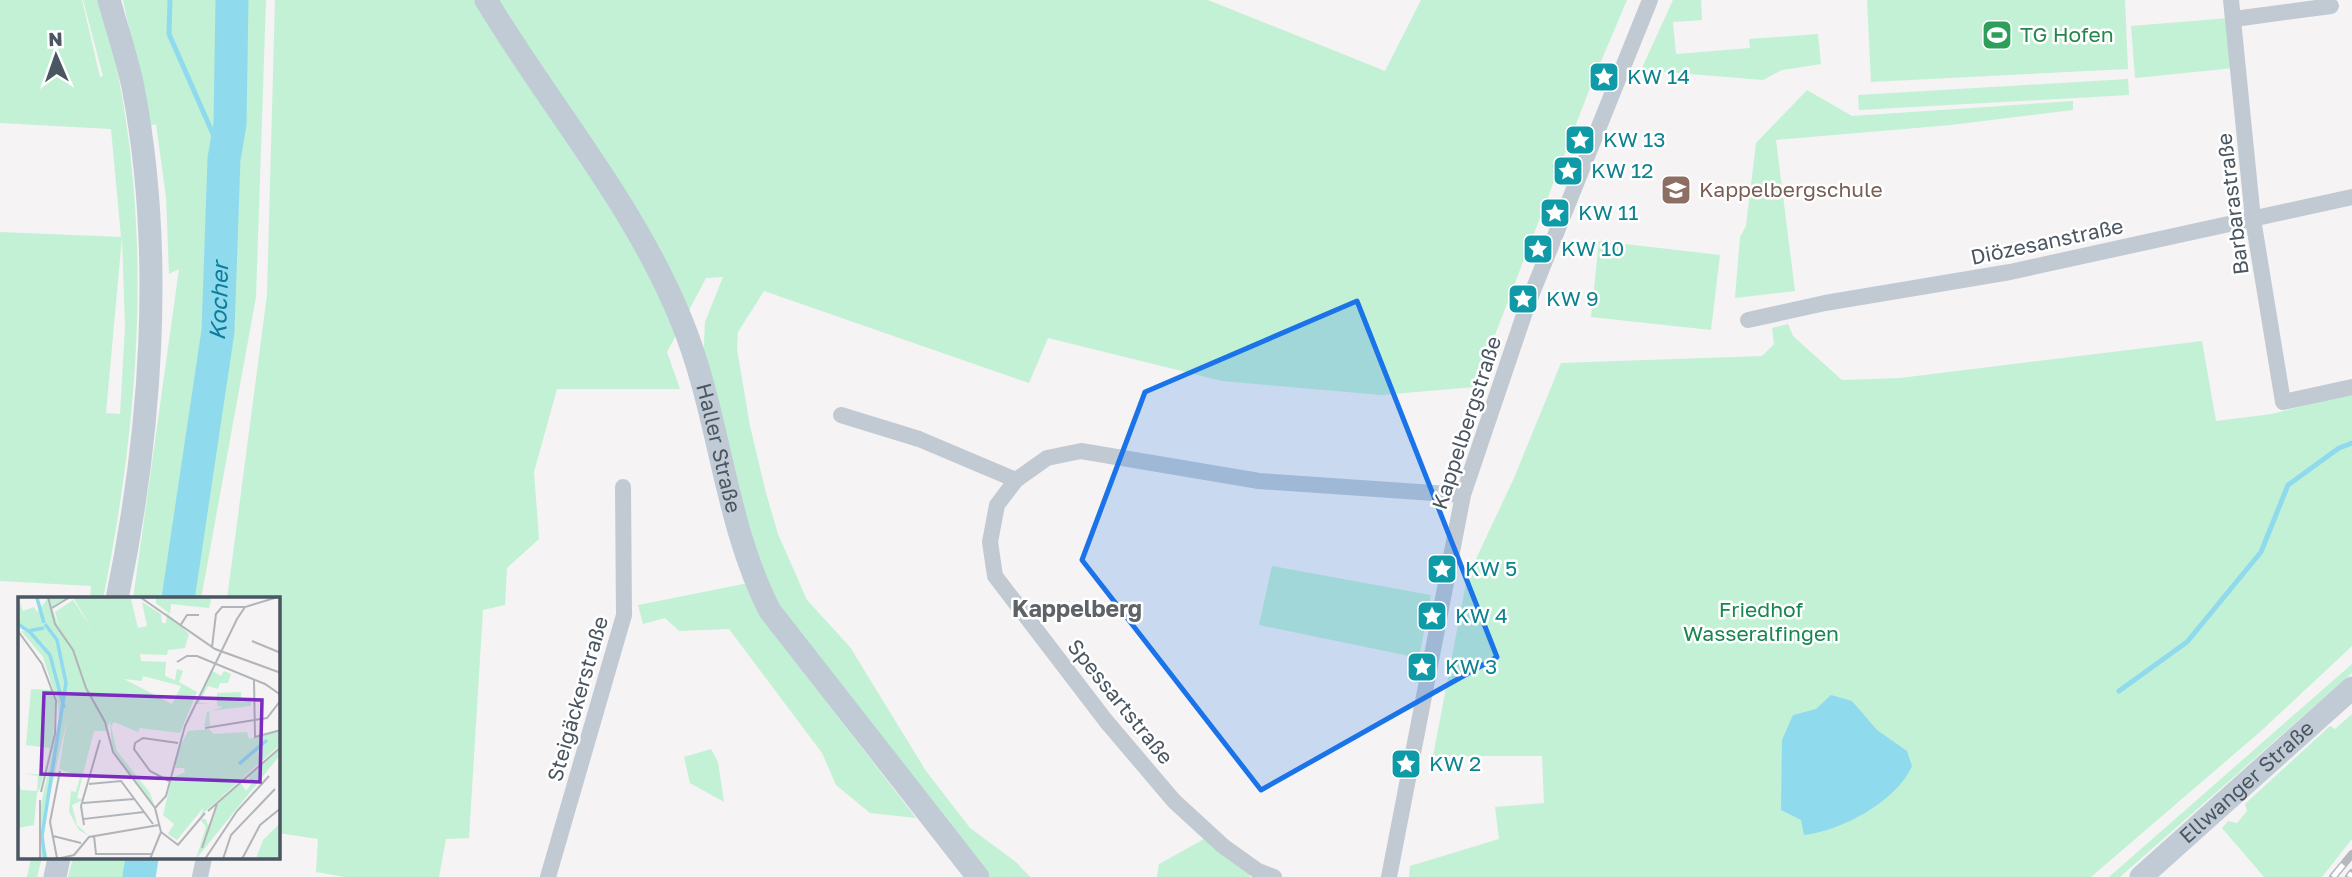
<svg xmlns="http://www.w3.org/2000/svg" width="2352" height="877" viewBox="0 0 2352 877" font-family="'Golos Text',sans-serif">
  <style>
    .green { fill: #c3f1d5; fill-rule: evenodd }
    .water { fill: #90daee }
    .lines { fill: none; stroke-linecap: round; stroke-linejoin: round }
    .stream { stroke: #90daee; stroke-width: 5 }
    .river { stroke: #90daee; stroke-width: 33 }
    .minor { stroke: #c1cad2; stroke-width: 16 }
    .secondary { stroke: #c1cbd6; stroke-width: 23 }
    .rail-casing { stroke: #b5b8bd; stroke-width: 8 }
    .rail { stroke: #fff; stroke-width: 5; stroke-dasharray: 16; stroke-linecap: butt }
    .marked { fill: #1a73e8; fill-opacity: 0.2; stroke: #1a73e8; stroke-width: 5; stroke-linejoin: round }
    .labels { text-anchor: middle; stroke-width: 5; stroke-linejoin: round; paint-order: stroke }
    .leisure-label { font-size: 21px; fill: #27864d; stroke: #fff; text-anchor: start }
    .culture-label { font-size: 21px; fill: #0d838f; stroke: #fff; text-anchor: start }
    .education-label { font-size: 21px; fill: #785e54; stroke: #fff; text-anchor: start }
    .street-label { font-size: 21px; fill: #4a5661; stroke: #fff }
    .park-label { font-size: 21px; fill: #17864f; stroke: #fff }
    .water-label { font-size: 23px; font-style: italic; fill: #0c7c9b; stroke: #fff }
    .neighbourhood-label { font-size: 23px; font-weight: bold; fill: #5f6368; stroke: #fff }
    .inset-river { fill: none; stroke: #90daee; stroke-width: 3.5 }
    .inset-road { fill: none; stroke: #b1b4b9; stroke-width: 2 }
    .view { fill: #7b2cbf; fill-opacity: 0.15; stroke: #7b2cbf; stroke-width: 3.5 }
    .inset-edge { fill: none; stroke: #4a5661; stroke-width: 3.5 }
  </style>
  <rect width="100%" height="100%" fill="#f5f3f3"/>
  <path class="green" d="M0 0H82L100 77 103 76 83 0H100C156 196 143 401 103 599H90L91 586 0 581V232L121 237 111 129 0 123ZM122 237 125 327 120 414 106 413Z
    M123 0H266L256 297 201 599H133L179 269 169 274 166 197 156 124 150 126Z
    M275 0H1208L1385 71 1421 0H1627L1593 80 1475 387 1381 395 1222 381 1048 338 1029 383 764 291 738 332 737 349 750 426 766 493 778 534 807 600 850 647 926 771 970 828 1016 862 1030 877H990L807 646 759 575 703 364 705 322 723 277 706 278 667 352 680 389H557L534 472 539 539 507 568 505 605 483 610 469 838 446 839 439 877H345L316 872 318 839 278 833V599H227L267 295Z
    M1673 0H1701L1702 20 1673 22 1676 54 1750 48 1749 39 1818 34 1821 64 1782 70 1763 80 1641 70Z
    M1867 0H2125L2128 69 1871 82Z
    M2229 18 2234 68 2135 78 2131 26Z
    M2128 79 2129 95 1859 110 1858 95Z
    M1807 90 1852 116 2073 101V110L1951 125 1776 140 1795 291 1735 298 1740 237 1746 226 1756 143Z
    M1599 241 1720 255 1711 330 1591 317Z
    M1788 324 1793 336 1842 380 1900 378 2202 341 2216 421 2272 414 2352 393V646L2261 731 2091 877H1409L1410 866 1499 839 1495 807 1544 803 1542 756H1433L1467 578 1514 478 1561 363 1762 356 1774 344 1772 328Z
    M1272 566 1431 595 1419 658 1259 625Z
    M748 583 768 626 916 818 870 813 836 785 822 753 729 629 679 631 665 618 643 624 638 605Z
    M2352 664V673L2120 877H2109Z
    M2352 714V839L2322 877H2264L2222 828 2228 821 2237 823 2247 811 2245 804 2330 726 2335 729Z
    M711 749 718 762 724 802 690 783 684 757Z
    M1206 838 1252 871 1249 877H1157L1159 864Z
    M31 858H42L37 877H27Z
    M73 858H154L150 877H135L132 870 130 877H68Z"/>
  <path class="water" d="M1831 695 1852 701 1877 730 1907 751 1912 766C1897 801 1841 831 1804 835L1801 820 1781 810 1782 740 1793 715 1816 709Z"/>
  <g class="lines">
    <path class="stream" d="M170 0 169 34 224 159
      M2119 691 2187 642 2261 552 2288 485 2339 448 2352 443"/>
    <g class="river">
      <path id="s1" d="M178 599 218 331 224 159 230 124 232 0"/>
      <path d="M139 877 142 858"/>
    </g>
    <path class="minor" d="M2231 0 2253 219 2283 402 2352 387
      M2234 19 2331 6
      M1748 320 1825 303 2010 272 2352 197
      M841 415 919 439 1016 480
      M200 877 204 858
      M548 877 624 615 623 487
      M1274 877 1258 871 1223 846 1174 801 1106 721 995 576 990 542 997 505 1016 480 1047 458 1081 451 1259 481 1463 495
      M1389 877 1463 495 1528 303 1650 0"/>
    <g class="secondary">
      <path d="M109 0C117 29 127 58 133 87 165 253 151 435 117 599"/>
      <path id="s2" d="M486 0C551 108 634 203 682 322 720 415 724 522 770 611L978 877"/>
      <path d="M55 877 59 858"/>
      <path id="s3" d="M2141 877 2352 688"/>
    </g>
    <g class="rail-casing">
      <path id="rail" d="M2333 877 2352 854
        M2349 877 2352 873"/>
    </g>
    <use href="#rail" class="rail"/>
  </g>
  <path class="marked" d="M1357 301 1497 657 1261 790 1082 560 1145 392Z"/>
  <defs>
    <g id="stadium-square" transform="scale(1.575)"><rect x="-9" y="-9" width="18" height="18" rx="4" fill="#2e9e5b" stroke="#fff"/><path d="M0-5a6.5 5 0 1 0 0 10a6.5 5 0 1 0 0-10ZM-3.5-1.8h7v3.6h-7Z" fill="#fff"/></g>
    <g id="sight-square" transform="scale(1.575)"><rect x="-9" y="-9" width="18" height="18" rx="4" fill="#0f9aa8" stroke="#fff"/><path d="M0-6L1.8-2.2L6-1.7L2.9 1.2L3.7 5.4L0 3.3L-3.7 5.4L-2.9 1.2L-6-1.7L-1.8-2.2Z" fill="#fff"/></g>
    <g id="school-square" transform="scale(1.575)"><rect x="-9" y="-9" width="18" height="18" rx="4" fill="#8d6e63" stroke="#fff"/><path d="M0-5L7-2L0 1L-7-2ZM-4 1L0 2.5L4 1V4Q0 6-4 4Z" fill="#fff"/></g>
  </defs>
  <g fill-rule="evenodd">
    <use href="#stadium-square" x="1997" y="35"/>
    <use href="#sight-square" x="1604" y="77"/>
    <use href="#sight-square" x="1580" y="140"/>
    <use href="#sight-square" x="1568" y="171"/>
    <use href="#school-square" x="1676" y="190"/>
    <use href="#sight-square" x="1555" y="213"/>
    <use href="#sight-square" x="1538" y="249"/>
    <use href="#sight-square" x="1523" y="299"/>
    <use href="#sight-square" x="1442" y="569"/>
    <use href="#sight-square" x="1432" y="616"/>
    <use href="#sight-square" x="1422" y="667"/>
    <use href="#sight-square" x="1406" y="764"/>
  </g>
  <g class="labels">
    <g class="leisure-label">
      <text x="2020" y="42">TG Hofen</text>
    </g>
    <g class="culture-label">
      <text x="1627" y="84">KW 14</text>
      <text x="1603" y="147">KW 13</text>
      <text x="1591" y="178">KW 12</text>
      <text x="1578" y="220">KW 11</text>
      <text x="1561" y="256">KW 10</text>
      <text x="1546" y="306">KW 9</text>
      <text x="1465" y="576">KW 5</text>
      <text x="1455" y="623">KW 4</text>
      <text x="1445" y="674">KW 3</text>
      <text x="1429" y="771">KW 2</text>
    </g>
    <g class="education-label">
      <text x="1699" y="197">Kappelbergschule</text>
    </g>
    <g class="street-label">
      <text transform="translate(2233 204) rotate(-97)" y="7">Barbarastraße</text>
      <text transform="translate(2047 242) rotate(-12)" y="7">Diözesanstraße</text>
      <text transform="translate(1467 423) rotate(-72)" y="7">Kappelbergstraße</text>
      <text dy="7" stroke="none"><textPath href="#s2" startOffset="509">Haller Straße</textPath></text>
      <text transform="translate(578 699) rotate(-74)" y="7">Steigäckerstraße</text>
      <text transform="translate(1120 702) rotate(51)" y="7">Spessartstraße</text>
      <text dy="7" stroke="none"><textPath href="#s3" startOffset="142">Ellwanger Straße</textPath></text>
    </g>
    <g class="park-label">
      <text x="1761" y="617">Friedhof<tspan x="1761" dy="24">Wasseralfingen</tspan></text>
    </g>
    <g class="water-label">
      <text dy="8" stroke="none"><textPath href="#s1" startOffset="301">Kocher</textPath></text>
    </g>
    <g class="neighbourhood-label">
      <text x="1077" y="617">Kappelberg</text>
    </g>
  </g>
  <g transform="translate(18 597)">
    <rect width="262" height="262" fill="#f5f3f3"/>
    <path d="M0 0 5 14 16 10 19 15 31 0H52L34 11 42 32 37 15 55 3 75 34 56 2 60 0 113 2 120 31 129 29 124 5 143 17 144 26H148L149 16 171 37 167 51 150 53 149 58 122 57 123 64 148 65 147 79 157 83 159 72 165 74 161 85 179 95 162 136 122 131 120 135 96 125 93 129 99 154 132 196 137 210 94 152 92 124 88 134H76L59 201 65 203 54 208 59 228 71 239 61 233 51 215 53 194 58 195 62 180 41 172 49 123 28 215 24 239 30 262H22L23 208 41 123 40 108 25 60 3 34 11 35 0 28ZM125 79 163 89 154 107 106 82 124 84ZM138 0H192L193 4 191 11 153 7 152 17 138 6ZM26 72 32 85 37 106 35 142 22 191 19 196 16 228 0 231V182L3 193 19 194 20 179 5 176 25 178 32 151 8 148 13 92 33 93ZM193 73 203 79 206 74 213 77 210 86H202L200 92 190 89 181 106 195 107H178ZM223 95V105L233 104V109L191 114 192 129H186L189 115 205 110 199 109V96ZM191 132 196 137 229 135 231 142 262 133V148L182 219 186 210 159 243 150 237 156 227 145 218 154 181 167 175 166 171H157L160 154 170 134ZM262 152V158L178 262 188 230 182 222H188L190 229 201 205 223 186 228 194 234 186 230 180ZM262 226V262H238L245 243Z" fill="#c3f1d5" fill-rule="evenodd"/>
    <path class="inset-river" d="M19 1 26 26M0 27 10 34 26 31M27 27 39 43 48 86 24 239 27 262M11 34 32 58 46 111M221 167 249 143"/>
    <path class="inset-road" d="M30 0 37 27 55 53 68 91 87 125 95 155 137 211 143 235 160 248 187 216M122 0 197 52 263 76M34 11 52 0M162 29 169 18H181M0 34 24 67 38 104 37 137 23 195M234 44 263 56M194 50 198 17 204 10H227M159 65 169 59H179L247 87 263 98M236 83 237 140 263 133M187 131 249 121 263 103M151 184 132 174 116 152 117 146 125 141 160 146M71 187 103 184 135 227M22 203V262M65 206 116 202M137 211 148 199 167 129 219 22 227 10 260 0M190 214 263 150M65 222 63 209 82 143M66 228 65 222 126 215M35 239 63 246M76 239 78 257H134M184 251 199 207M39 261 32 225 42 174M39 262 56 258 71 240 141 228M132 262 143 235M187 262 219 214 251 179M205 262 213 238 257 192M224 262 242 228 263 211"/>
    <path class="view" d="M26 96 244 103 242 185 23 177Z"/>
    <rect width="262" height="262" class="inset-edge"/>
  </g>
  <g transform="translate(56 56) rotate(358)" stroke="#ffffff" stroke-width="5" paint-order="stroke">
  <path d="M0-5L12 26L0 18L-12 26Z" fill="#4a5661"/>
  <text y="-10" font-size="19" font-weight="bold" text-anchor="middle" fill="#4a5661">N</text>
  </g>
</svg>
